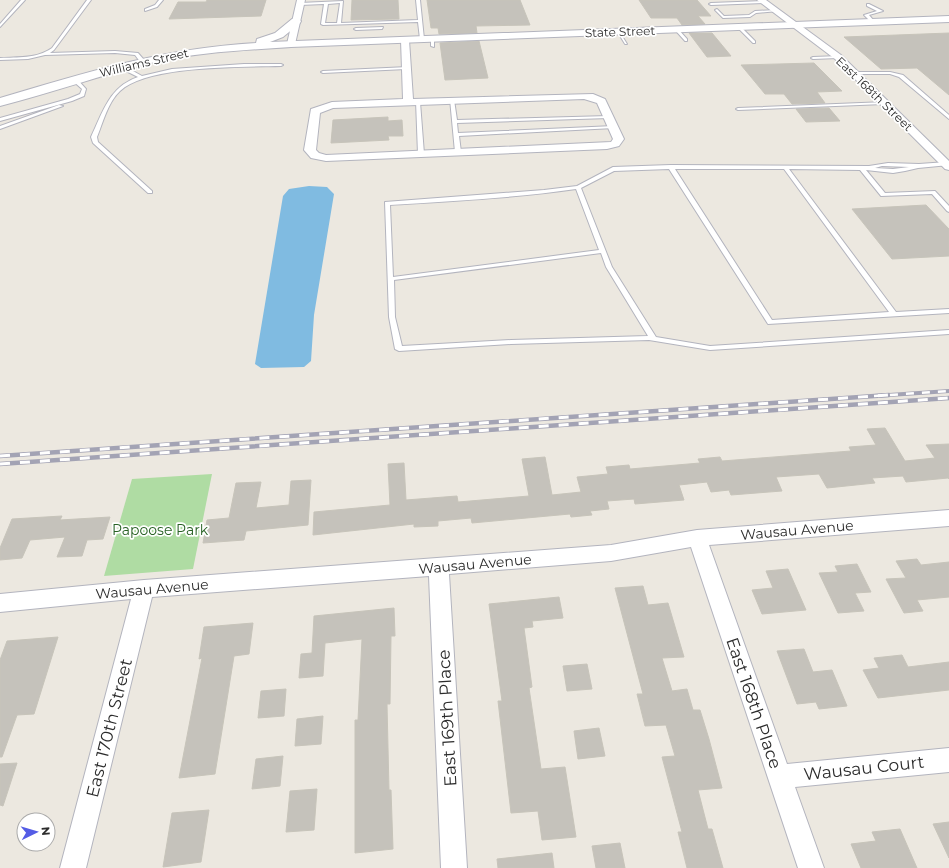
<svg xmlns="http://www.w3.org/2000/svg" width="949" height="868" viewBox="0 0 949 868" font-family="Montserrat,sans-serif">
  <style>
    .green { fill: #afdca3 }
    .water { fill: #80bbe1 }
    .building { fill: #c5c2bb; stroke: #c7c4ba }
    .lines { fill: none; stroke-linecap: round; stroke-linejoin: round }
    .lane-casing { stroke: #b3b4be; stroke-width: 2 }
    .street-casing { stroke: #b3b4be; stroke-width: 2 }
    .secondary-casing { stroke: #b3b4be; stroke-width: 2 }
    .lane { fill: #fff; fill-rule: evenodd }
    .street { fill: #fff; fill-rule: evenodd }
    .secondary { fill: #fff; fill-rule: evenodd }
    .rail-far1-casing { stroke: #a3a3b4; stroke-width: 4 }
    .rail-casing { stroke: #a3a3b4; stroke-width: 4.5 }
    .rail-far1 { stroke: #fff; stroke-width: 2.5; stroke-dasharray: 8; stroke-linecap: butt }
    .rail { stroke: #fff; stroke-width: 3; stroke-dasharray: 10; stroke-linecap: butt }
    .labels { text-anchor: middle; stroke-width: 3.5; stroke-linejoin: round; paint-order: stroke }
    .far-street-label { font-size: 12px; fill: #2c2c2c; stroke: #fff }
    .park-label { font-size: 14px; fill: #286124; stroke: #fff }
    .street-label { font-size: 14px; fill: #2c2c2c; stroke: #fff }
    .near-street-label { font-size: 17px; fill: #2c2c2c; stroke: #fff }
  </style>
  <rect width="100%" height="100%" fill="#ece8e0"/>
  <path class="green" d="M212 474 193 569 104 576 132 479Z"/>
  <path class="water" d="M309 186 327 187 334 194 314 315 311 361 304 367 261 368 255 364 283 196 289 189Z"/>
  <path class="building" d="M207 0H266L261 16 169 19 178 2H206Z
    M352 0H398L399 19 351 20Z
    M427 0H520L530 25 476 26 477 33 439 34 438 28H431Z
    M639 0H697L711 16H698L705 24 682 25 677 18H651Z
    M689 33H712L731 56 707 57Z
    M949 33V95L917 68 881 69 844 37Z
    M479 41 488 78 445 80 440 43Z
    M814 63 842 91 817 92 825 103 792 104 784 94H765L741 65Z
    M829 108 840 121 806 122 796 109Z
    M388 117V121L402 120 403 136H388L389 140 331 143 333 120Z
    M926 205 949 229V256L892 259 852 209Z
    M885 428 905 461 935 458 926 445 949 444V479L948 478 906 482 903 476 872 478 875 483 827 488 819 474 776 477 782 491 731 495 729 490 711 492 707 482 679 485 684 500 635 504 634 499 607 501 609 509 590 511 592 515 571 517 570 514 472 523 471 518 438 521V526L414 527V524L313 535 314 512 390 505 388 464 404 463 406 500 457 496 458 502 529 496 522 459 545 457 552 495 581 492 577 477 608 474 606 467 629 465 630 469 700 463 698 459 720 457 722 461 851 451 849 447 876 445 867 429Z
    M311 480 308 525 246 531 244 540 203 543 207 520 229 518 236 483 261 482 256 508 289 505 291 481Z
    M62 516 60 520 110 517 103 539 87 540 82 556 57 557 65 537 30 540 22 558 0 560V548L12 519Z
    M917 559 921 565 949 562V597L917 600 923 611 904 613 886 579 906 578 896 561Z
    M857 564 871 592 855 593 864 611 838 613 819 573 838 572 835 566Z
    M788 569 806 610 762 614 752 590 773 588 766 571Z
    M643 586 648 605 668 603 684 657 662 658 672 691 687 689 693 710H700L709 739 722 788 698 790 708 829H712L723 868H687L678 832H682L662 757 675 756 666 725 645 726 637 694H643L615 588Z
    M559 597 563 618 532 621 533 627 524 628 532 687 529 688 541 769 565 767 576 837 542 840 538 811 511 813 498 701H502L489 604Z
    M394 608 395 636H391L390 704H387L389 790H391L393 849 355 853V720H358L362 639 325 643 323 676 299 678 301 654 312 653 314 616Z
    M253 623 249 654 234 656 215 774 179 778 202 658 199 659 204 627Z
    M58 637 34 714 17 715 2 757H0V660L7 641Z
    M804 649 813 672 832 670 847 706 819 709 816 702 797 704 777 651Z
    M902 655 908 667 949 662V690L878 698 863 670 879 668 874 658Z
    M587 664 592 689 567 691 563 666Z
    M286 689 284 716 258 718 261 691Z
    M323 716 321 744 295 746 297 719Z
    M599 728 605 756 578 759 574 731Z
    M283 756 280 786 252 789 256 759Z
    M17 763 3 806 0 805V764Z
    M317 789 314 830 286 832 290 791Z
    M209 810 201 862 163 867 172 813Z
    M949 822V858L933 824Z
    M900 829 917 868H861L851 844 876 841 872 832Z
    M620 843 625 868H596L592 846Z
    M552 853 554 868H498L497 859Z"/>
  <g class="lines">
    <g class="lane-casing">
      <path id="lane" d="M21 0H25L0 27V24Z
        M87 0H91L54 50 50 53 115 51 138 53 145 61V63H141L135 55 115 53 45 55 28 59 0 60V58C18 57 36 59 52 48Z
        M159 0H163L157 7 145 11V9L155 5Z
        M416 0H420L424 39 422 40 420 39 418 22 323 25 321 24 324 4 300 5 298 4 300 3 343 1 341 23 418 20ZM340 3 337 23H325L328 4Z
        M765 1 764 3 711 5 709 4 711 3Z
        M867 4H869L883 11 869 15 874 21V23H872L864 15 877 11 867 6Z
        M717 9 724 16 749 15 755 11 776 10 778 11 756 13 750 17 723 18 715 10Z
        M738 26H740L755 41V43H753L738 28Z
        M383 27 382 29 356 30 354 29 356 28Z
        M676 29H678L687 39V41H685L676 31Z
        M617 31H619L627 44H625Z
        M431 38 434 39V47L431 46Z
        M840 56V57L838 58 813 59 811 58 813 57Z
        M244 64H281L283 65 281 66C243 67 147 65 120 91 108 102 103 122 97 137L98 142 152 191V193H148L93 143 91 137C103 112 109 87 138 77L120 68V66H124L142 76 172 69Z
        M408 67V68L406 69 323 73 321 72 323 71Z
        M855 72H890L903 75 949 115V119L899 77 890 74H853V72Z
        M73 79H77L86 89 84 96 72 101 0 121V118L68 99 80 94 82 89 73 81Z
        M450 99 454 100 457 120 609 116 611 117 609 118 457 123 458 133 614 126 616 127 614 128 459 136 461 152 458 154 455 152Z
        M416 101 420 102 424 154 421 156 418 154Z
        M886 102V103L884 104 738 110 736 109 738 108Z
        M59 105 63 106 0 129V126Z
        M947 162 949 163V165L918 168 905 171 893 173 866 170 885 193 935 191 949 206V212L947 211 932 194 881 196 860 170 789 169 896 312 949 309V313L768 324 669 169 614 171 581 188 612 267 656 337 710 346 949 330V334L710 350 649 340 511 344 399 351 395 349 389 317 385 202 544 190 577 186 613 167 671 165 869 166 888 163 919 164ZM882 166 909 167 893 169 875 168ZM675 169H784L889 312 772 320ZM576 189 599 250 393 277 390 205C452 201 514 198 576 189ZM601 253 606 267 648 336 511 340 402 346 395 317 394 280Z"/>
    </g>
    <g class="street-casing">
      <path id="street" d="M297 0H305L295 44 291 47 287 44Z
        M757 0H766L841 55 949 161V170L945 169 835 59Z
        M405 37 409 40 413 99 593 94 605 99 624 139 619 146 607 149 326 161 311 158 304 150 311 109 332 102 403 99 401 40ZM584 99 597 103 613 139 611 142 326 155 319 153 316 150 320 113 333 108Z
        M949 510V526L709 545 787 764 949 748V772L795 787 824 868H798L691 547 611 561 449 574 467 868H441L429 576 152 597 86 868H60L131 599 0 612V594L144 580 611 545 697 530Z"/>
    </g>
    <g class="secondary-casing">
      <path id="secondary" d="M949 16V22L291 47C245 50 200 52 155 62 103 74 52 93 0 106V98C87 72 165 48 256 43L257 39 275 33 292 19 296 18 301 21 300 23 283 37 270 42Z"/>
    </g>
    <use href="#lane" class="lane"/>
    <use href="#street" class="street"/>
    <use href="#secondary" class="secondary"/>
    <g class="rail-far1-casing">
      <path id="rail-far1" d="M874 396 949 391"/>
    </g>
    <g class="rail-casing">
      <path id="rail" d="M0 456 889 395
        M0 464 949 398"/>
    </g>
    <use href="#rail-far1" class="rail-far1"/>
    <use href="#rail" class="rail"/>
  </g>
  <g class="labels">
    <g class="far-street-label">
      <text transform="translate(620 32) rotate(-2)" y="4">State Street</text>
      <text transform="translate(144 63) rotate(-13)" y="4">Williams Street</text>
      <text transform="translate(874 94) rotate(44)" y="4">East 168th Street</text>
    </g>
    <g class="park-label">
      <text x="160" y="535">Papoose Park</text>
    </g>
    <g class="street-label">
      <text transform="translate(797 530) rotate(-5)" y="5">Wausau Avenue</text>
      <text transform="translate(475 564) rotate(-5)" y="5">Wausau Avenue</text>
      <text transform="translate(152 589) rotate(-5)" y="5">Wausau Avenue</text>
    </g>
    <g class="near-street-label">
      <text transform="translate(754 703) rotate(71)" y="6">East 168th Place</text>
      <text transform="translate(447 718) rotate(-93)" y="6">East 169th Place</text>
      <text transform="translate(109 728) rotate(-76)" y="6">East 170th Street</text>
      <text transform="translate(864 768) rotate(-6)" y="6">Wausau Court</text>
    </g>
  </g>
  <g transform="translate(36 832) rotate(85)"><circle r="19" fill="#ffffff" stroke="#ababab"/>
  <path d="M0-3L7 15L0 10L-7 15Z" fill="#545ce5"/>
  <text y="-6" font-size="11" font-weight="bold" text-anchor="middle" fill="#2c2c2c">N</text>
  </g>
</svg>
